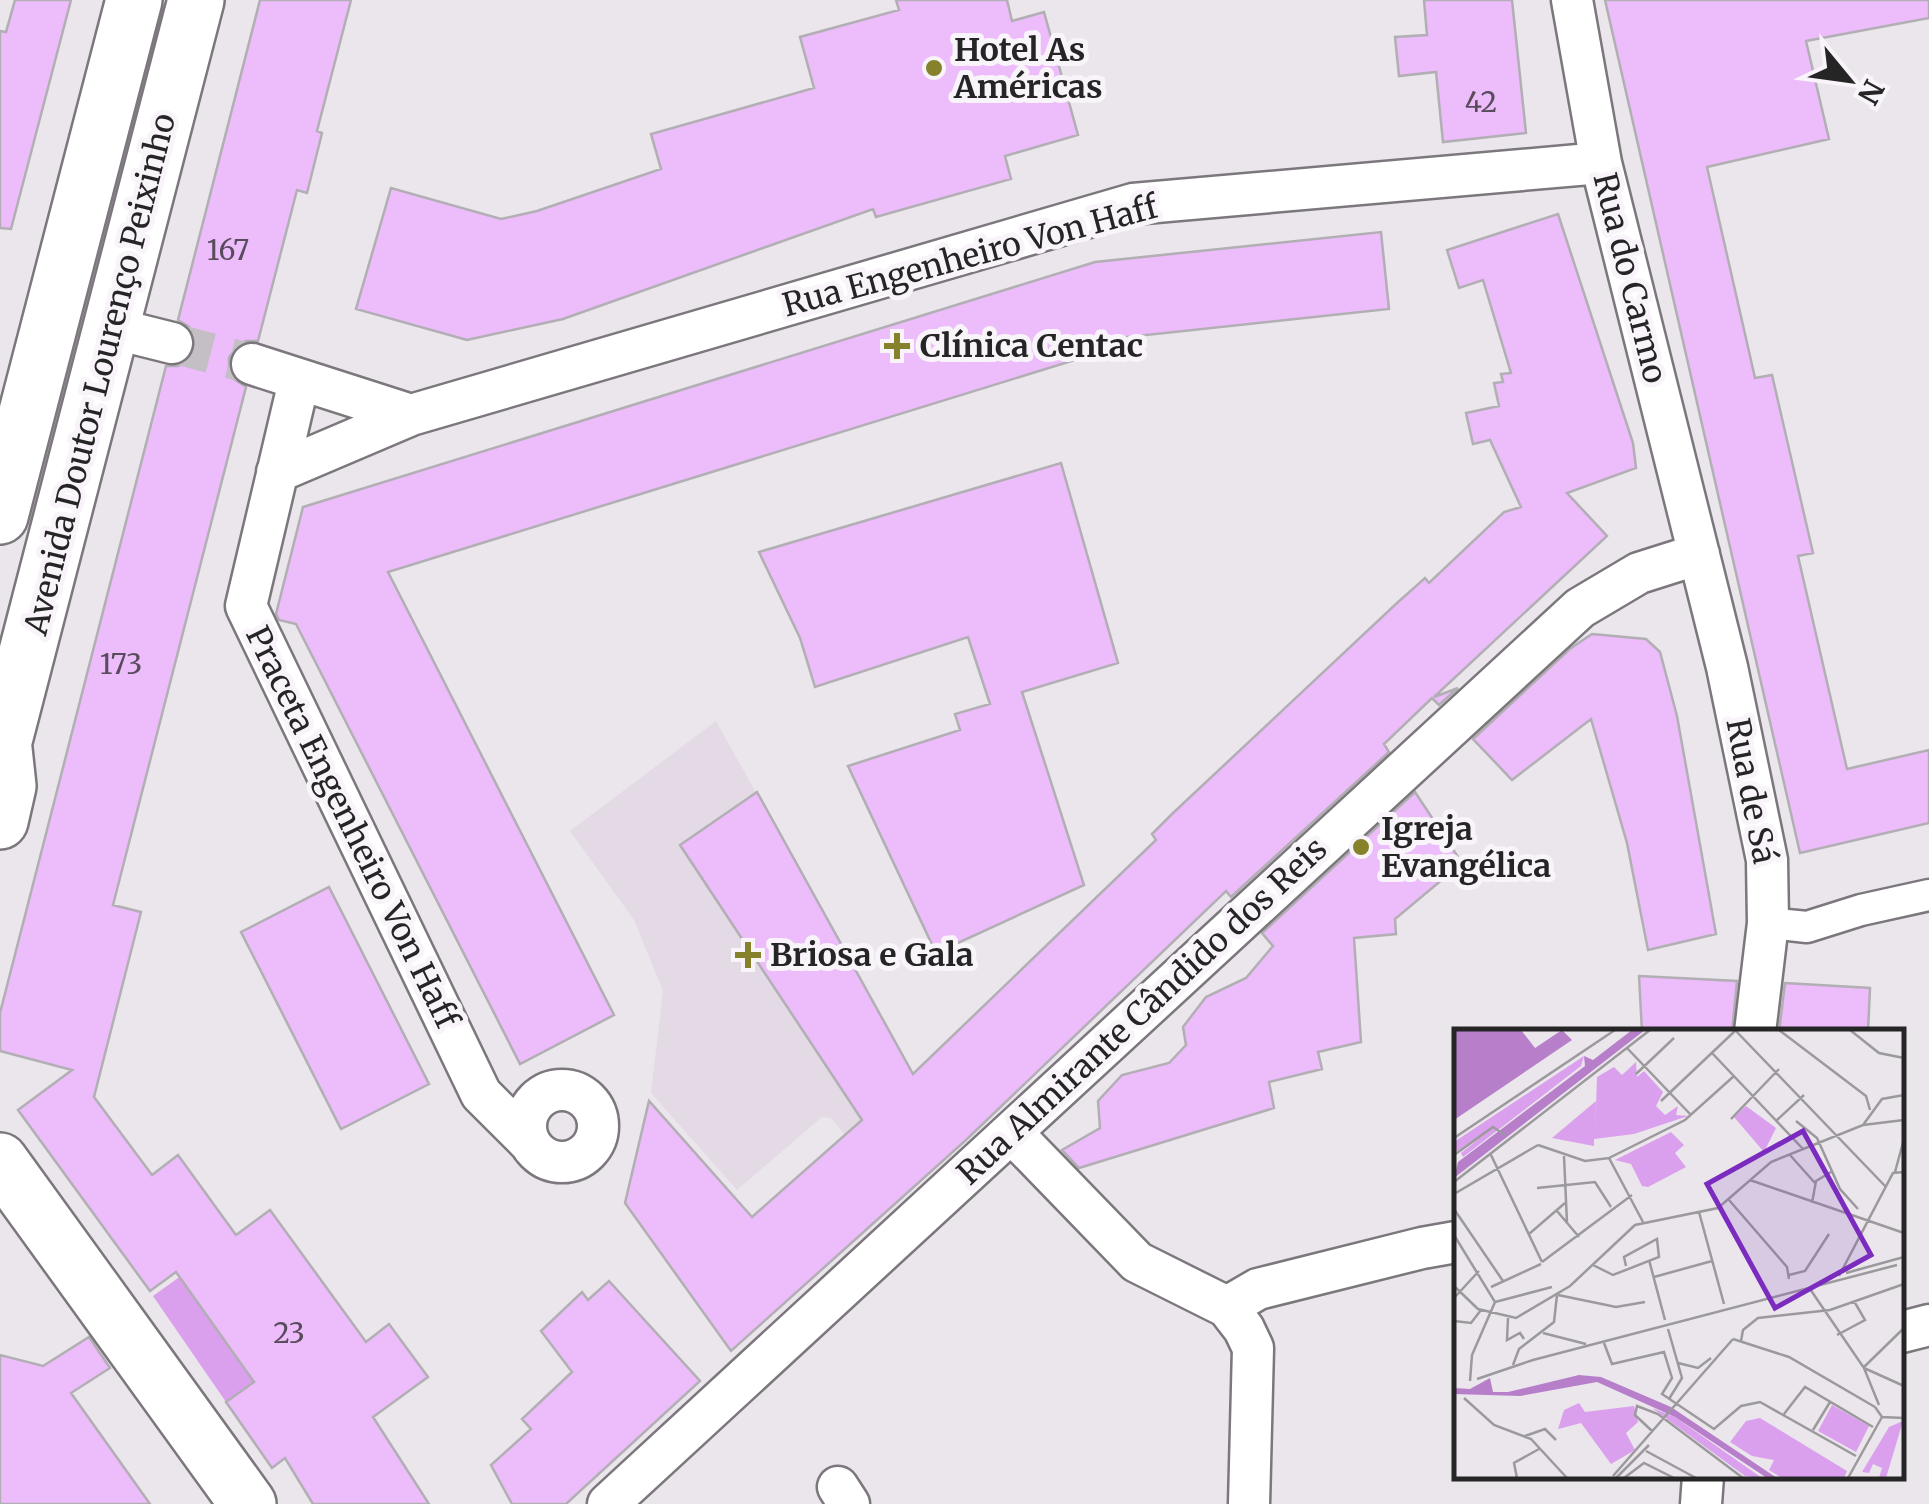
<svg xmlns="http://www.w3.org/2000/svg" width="1929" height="1504" viewBox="0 0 1929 1504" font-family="Merriweather,serif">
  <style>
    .built { fill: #e3dae6 }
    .green { fill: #da9fed }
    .building { fill: #ecbcfb; stroke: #b2afb4; stroke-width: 2.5 }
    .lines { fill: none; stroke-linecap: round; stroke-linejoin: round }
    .minor-tunnel { stroke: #c3bfc4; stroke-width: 40; stroke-dasharray: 40 20; stroke-linecap: butt }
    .pedestrian-casing { stroke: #7b777c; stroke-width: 35 }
    .minor-casing { stroke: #7b777c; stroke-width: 45 }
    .secondary-casing { stroke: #7b777c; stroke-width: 60 }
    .pedestrian { stroke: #fff; stroke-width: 30 }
    .minor { stroke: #fff; stroke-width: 40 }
    .secondary { stroke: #fff; stroke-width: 55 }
    .poi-dot { fill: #85822b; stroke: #f8f4f9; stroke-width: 4 }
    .labels { text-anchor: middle; stroke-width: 10; stroke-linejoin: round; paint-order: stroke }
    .number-label { font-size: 28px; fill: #584b5b }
    .poi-label { font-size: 32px; font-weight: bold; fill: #262526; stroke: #f8f4f9; text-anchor: start }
    .street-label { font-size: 32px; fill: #262526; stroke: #f8f4f9 }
    .inset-road { fill: none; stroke: #9c999d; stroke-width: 2.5 }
    .view { fill: #7b2cbf; fill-opacity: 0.15; stroke: #7b2cbf; stroke-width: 5 }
    .inset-edge { fill: none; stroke: #262526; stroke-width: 5 }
  </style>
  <rect width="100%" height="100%" fill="#eae6ec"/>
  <path class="built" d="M716 721 913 1074 966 1140 908 1192 862 1121 845 1135 831 1118 822 1117 737 1190 651 1093 663 991 634 920 570 831Z"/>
  <path class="green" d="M192 1268 196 1300 254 1382 226 1402 153 1296Z"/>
  <path class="building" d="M15 0H71L11 229 0 228V31L6 32Z
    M260 0H351L317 131 322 133 307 193 297 190 258 341H246L237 346 229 358V368L234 379 246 387 113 905 141 912 94 1097 152 1175 178 1155 236 1235 270 1210 366 1342 389 1324 428 1377 373 1417 429 1504H313L285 1458 272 1468 226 1402 254 1382 176 1272 150 1291 18 1110 72 1070 0 1051V1013L166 366H178L188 360 195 348 194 336 189 327 178 320Z
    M896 0H1007L1012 21 1044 12 1078 135 1005 156 1011 179 876 217 873 209 563 319 467 340 356 309 391 188 501 219 537 211 661 169 651 134 814 88 800 37 899 10Z
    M1424 0H1512L1526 133 1443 142 1436 72 1399 76 1395 37 1427 35Z
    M1605 0H1929V18L1806 41 1829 139 1707 167 1755 378 1772 375 1813 553 1798 556 1847 769 1929 750V823L1800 853Z
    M1558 214 1633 443 1636 468 1567 493 1607 536 1434 697 1458 688 1439 705 1432 698 1384 744 1389 752 1231 897 1226 891 966 1140 731 1351 625 1203 649 1101 752 1217 862 1120 680 845 757 792 913 1074 1156 840 1152 834 1172 814 1397 603 1425 578 1429 583 1504 512 1521 507 1490 440 1473 444 1466 413 1499 406 1494 383 1503 382 1501 374 1511 373 1483 280 1459 288 1447 250Z
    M1381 232 1389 309 1118 338 1120 346 388 572 614 1015 520 1064 296 624 279 620 276 614 303 507 1095 262Z
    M1061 463 1118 663 1022 692 1084 885 936 953 848 766 960 730 955 714 990 704 968 637 815 687 800 638 759 552Z
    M1592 634 1646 639 1660 652 1677 716 1716 934 1648 950 1627 843 1591 719 1512 780 1473 739 1571 648Z
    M1415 792 1462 863 1395 919 1396 934 1354 938 1361 1042 1318 1052 1322 1069 1269 1082 1274 1108 1079 1168 1062 1150 1100 1128 1098 1101 1122 1075 1169 1063 1186 1045 1183 1027 1206 997 1246 978 1273 946 1262 933Z
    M329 887 429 1084 341 1129 241 932Z
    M1639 976 1737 981 1732 1032H1642Z
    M1785 983 1870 988 1868 1032H1779Z
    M609 1281 700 1381 566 1504H512L491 1465 531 1429 522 1419 572 1372 541 1331 582 1292 588 1300Z
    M89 1337 110 1368 71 1393 150 1504H0V1355L43 1366Z"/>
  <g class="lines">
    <path class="minor-tunnel" d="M172 343 252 364"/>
    <g class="pedestrian-casing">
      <path id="pedestrian" d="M1768 923 1807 927 1861 910 1929 895"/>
    </g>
    <g class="minor-casing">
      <path id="minor" d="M1572 0 1601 163 1727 667 1767 860 1768 923 1755 1032
        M112 328 172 343
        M252 364 411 415 1133 204 1601 163
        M299 381 246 606 481 1094 529 1142
        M277 472 411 415
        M526 1126a36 36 0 1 1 72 0a36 36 0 1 1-72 0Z
        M1012 1133 1137 1262 1227 1307 1244 1329 1253 1348 1249 1504
        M1227 1307 1258 1289 1422 1248 1456 1242
        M1902 1332 1929 1325
        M838 1487 849 1504
        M608 1504 1580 608 1639 573 1699 554
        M1701 1504 1703 1476"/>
    </g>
    <g class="secondary-casing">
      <path id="secondary" d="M0 516 134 0
        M0 756 196 0
        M0 821 8 786 4 749
        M0 1161 248 1504"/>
    </g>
    <use href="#pedestrian" class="pedestrian"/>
    <use href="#minor" class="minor"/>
    <use href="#secondary" class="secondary"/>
  </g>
  <g class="poi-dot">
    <circle cx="934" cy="68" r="10"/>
    <path d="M892 331h10v10h10v10h-10v10h-10v-10h-10v-10h10z"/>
    <circle cx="1361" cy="847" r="10"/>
    <path d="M743 940h10v10h10v10h-10v10h-10v-10h-10v-10h10z"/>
  </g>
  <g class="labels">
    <g class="number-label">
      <text x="1481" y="112">42</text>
      <text x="228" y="260">167</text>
      <text x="121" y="674">173</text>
      <text x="289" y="1343">23</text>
    </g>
    <g class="poi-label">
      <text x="954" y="61">Hotel As<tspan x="954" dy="37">Américas</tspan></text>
      <text x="920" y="357">Clínica Centac</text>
      <text x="1381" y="840">Igreja<tspan x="1381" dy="37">Evangélica</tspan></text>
      <text x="770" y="966">Briosa e Gala</text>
    </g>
    <g class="street-label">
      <text transform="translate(970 256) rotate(-15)" y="11">Rua Engenheiro Von Haff</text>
      <text transform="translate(1630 278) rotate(76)" y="11">Rua do Carmo</text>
      <text transform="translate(100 374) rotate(-76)" y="11">Avenida Doutor Lourenço Peixinho</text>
      <text transform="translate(1751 791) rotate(79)" y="11">Rua de Sá</text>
      <text transform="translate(352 827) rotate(64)" y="11">Praceta Engenheiro Von Haff</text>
      <text transform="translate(1142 1011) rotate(-43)" y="11">Rua Almirante Cândido dos Reis</text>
    </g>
  </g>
  <g transform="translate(1454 1029)">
    <rect width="450" height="450" fill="#eae6ec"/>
    <path d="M130 27 127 37 9 128 7 124 42 96 0 124V113ZM182 33 183 48 190 42 209 63 202 77 211 86 224 77 222 86 234 87 180 105 140 110V117L98 109 142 72 141 109 143 48 160 38 168 46ZM292 77 322 99 310 123 280 88ZM217 103 230 116 221 124 232 138 194 158 188 157 177 135 161 131ZM125 374 131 383 180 377 184 393 172 404 181 421 157 435 127 394 104 400 110 381ZM378 376 415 397 402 423 364 402ZM198 379 221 388 308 449 291 447ZM306 389 393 442 390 449H328L315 441 320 431 298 427 276 413 292 392ZM449 392 432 449H425L428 439 419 435 415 444 408 443 435 398Z" fill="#da9fed"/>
    <path d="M0 1H67L81 19 108 1 118 11 0 91ZM178 1H191L0 149 4 133 131 37 130 27 139 31ZM125 346 147 348 217 378 323 449H313L221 388 143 353 66 367 0 365V359L16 360 36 349 39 363H54Z" fill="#b77eca"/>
    <path class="inset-road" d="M281 1 432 158M325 1 412 67 416 81M396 1 425 24 450 29M173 19 237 86M258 24 349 120M182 45 220 9M207 72 282 1M277 90 325 40M322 92 350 66M342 92 363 109 386 160 404 180M409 96 428 70 450 66M0 109 161 1M84 116 131 132 155 129 189 193M0 126 39 98 51 106M37 126 88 233M336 126 361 154M110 127 113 194M155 129 231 91 280 47M441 143 450 110M296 151 450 204M0 153 196 1M83 159 141 153 157 178M0 165 84 116M275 171 333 238 335 250M358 174 362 152 377 143M0 180 49 252M103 182 125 208M245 183 270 275M75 205 111 174M0 206 41 273 18 326 16 352M195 231 211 291M88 233 178 166M139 236 159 246 205 228 203 210 170 228 172 237M392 244 450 228M335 246 351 242 375 205M385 247 439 144 450 143M200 248 258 232M0 257 24 280 62 289 116 257 181 196 264 179 317 133 409 96 450 91M37 258 87 235M356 260 410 339 425 376M104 266 162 278 191 273M0 269 25 242M41 273 98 258M54 289 53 311 66 304 70 310M0 292 17 294 27 281M214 300 228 349 215 370M89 304 132 315M383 306 411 291 400 272M279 310 335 328 421 378M287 312 289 301 304 289 376 281 450 255M150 314 158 335 210 323 218 349 208 365 260 400 287 377 306 373 402 427M79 331 443 236M224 334 244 339 257 329M59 336 65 320 100 293 103 266M410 338 450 299M410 339 450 357M23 350 79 331M10 369 40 396 77 410 113 449M421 378 428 388 450 389M330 385 351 358 419 398M359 401 376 373M198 402 181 386 183 377 204 385 289 449M71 407 91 400 102 411M192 422 242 449M159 447 279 310M63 449 60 434 85 420M162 449 195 416M170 449 190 434 220 449M394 449 428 388"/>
    <path class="view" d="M349 102 417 226 321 279 253 155Z"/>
    <rect width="450" height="450" class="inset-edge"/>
  </g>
  <g transform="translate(1849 80) rotate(119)" stroke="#f8f4f9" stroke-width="8" paint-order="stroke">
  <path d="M0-8L18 38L0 25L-18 38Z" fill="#262526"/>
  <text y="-15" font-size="28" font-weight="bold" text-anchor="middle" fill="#262526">N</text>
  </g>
</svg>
